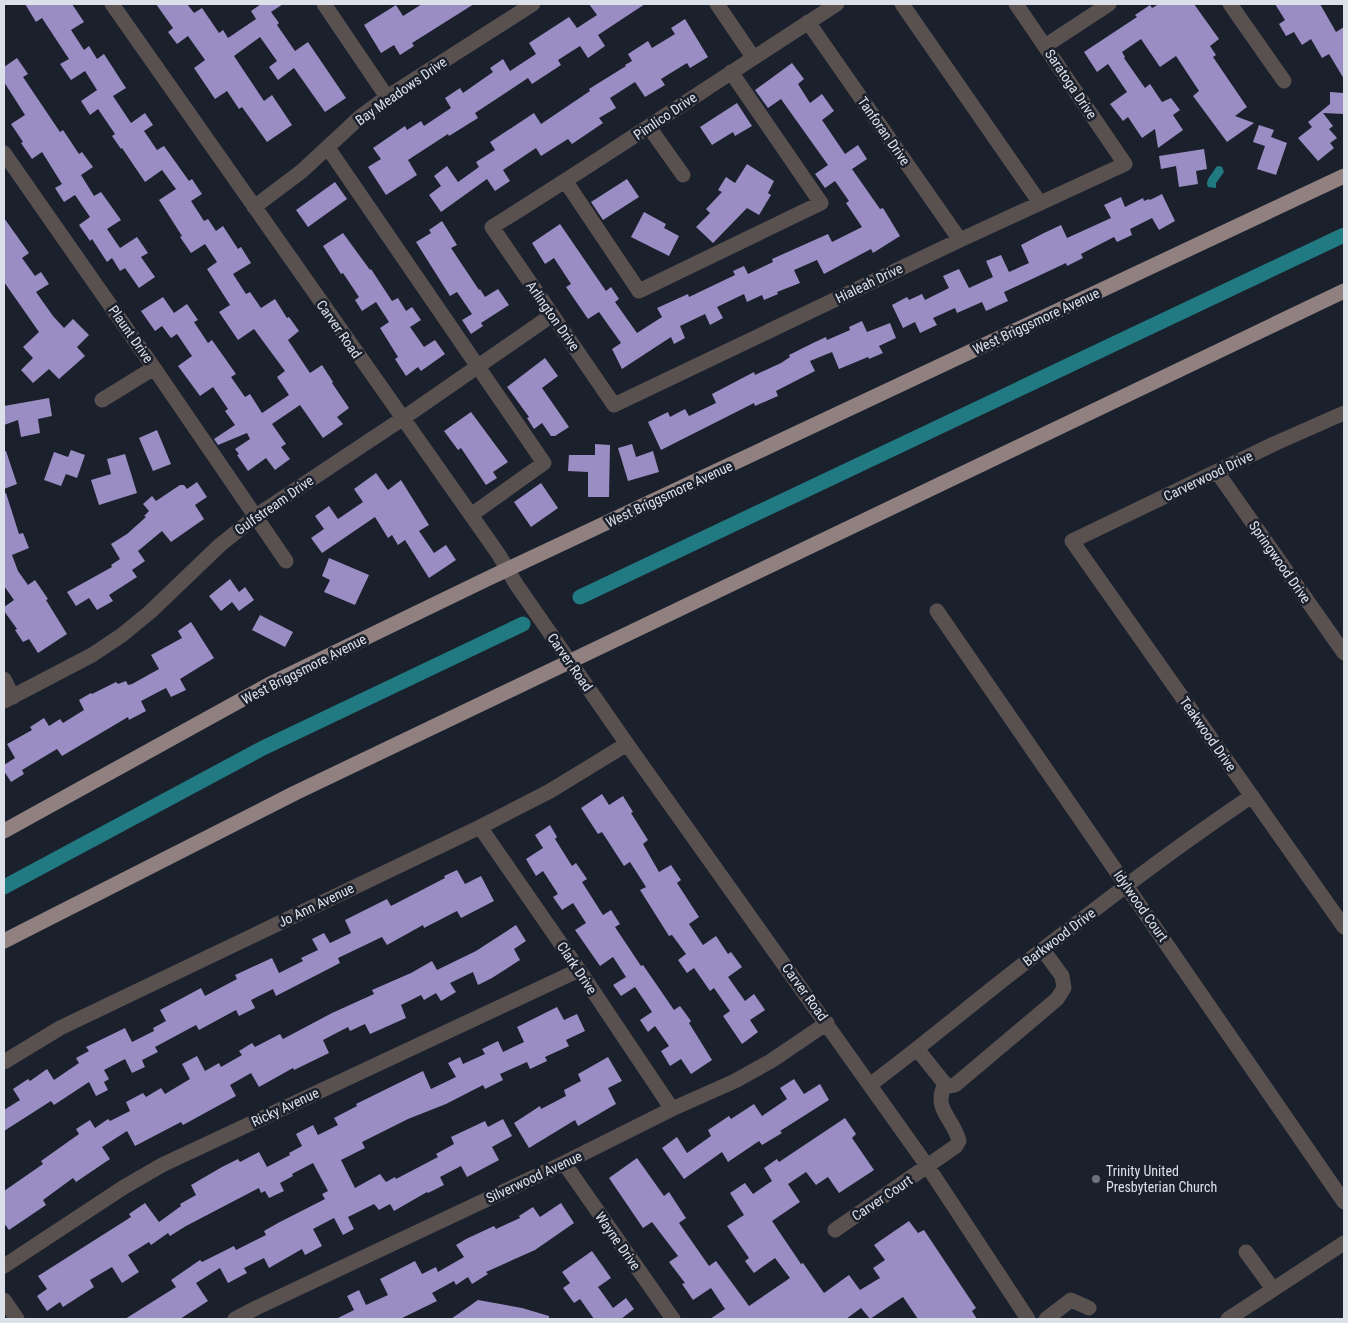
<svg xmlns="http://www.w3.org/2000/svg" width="1348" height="1323" viewBox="0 0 1348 1323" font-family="'Roboto Condensed',sans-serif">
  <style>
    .water { fill: #217a81 }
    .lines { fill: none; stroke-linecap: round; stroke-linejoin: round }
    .canal { stroke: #217a81; stroke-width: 15 }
    .building { fill: #9a8dc3 }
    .minor { stroke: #595050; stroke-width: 15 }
    .major { stroke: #918080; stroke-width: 15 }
    .worship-dot { fill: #6b7280; stroke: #1a202c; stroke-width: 2 }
    .labels { text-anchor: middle; stroke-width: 5; stroke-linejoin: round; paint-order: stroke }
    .street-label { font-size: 14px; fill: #dce0e9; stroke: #1a202c }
    .poi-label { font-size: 14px; fill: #dce0e9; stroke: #1a202c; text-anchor: start }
  </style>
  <rect width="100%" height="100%" fill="#1a202c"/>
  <path class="water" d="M1219 166 1222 167 1224 172 1216 183V188L1208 187C1204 180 1213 174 1216 167Z"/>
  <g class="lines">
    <path class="canal" d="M580 597 1344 235
      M4 887 263 748 523 624"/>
  </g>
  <path class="building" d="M25 4H72L84 22 71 30 84 50 89 46 97 59 104 54 126 88 113 96 131 123 145 113 153 125 144 131 157 150 164 146 189 181 192 179 202 194 191 201 204 221 208 219 216 231 223 226 238 249 241 247 251 263 233 274 246 294 250 292 261 308 275 299 287 318 289 317 299 331 288 340 310 373 322 365 333 382 332 383 349 408 337 417 343 424 323 438 300 405 272 424 286 444 281 447 290 459 275 470 266 458 248 471 237 455 239 454 235 449 250 439 247 433 218 445 214 439 235 425 225 411 228 409 213 387 200 396 178 366 192 356 177 334 171 338 162 326 155 331 141 311 163 297 174 313 187 304 198 320 194 322 208 343 212 340 236 374 231 377 245 397 250 394 262 413 289 395 277 377 285 371 254 329 238 340 219 312 230 305 207 269 217 262 205 244 191 253 180 237 182 236 159 200 176 189 162 170 145 182 122 148 121 149 112 136 115 134 98 109 90 115 81 101 97 90 85 71 71 80 60 64 69 59 42 18 36 22Z
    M156 4H187L194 13 202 8 219 33 223 30 228 38 256 19 251 11 261 4H283L271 12 279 23 277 25 295 51 308 42 346 98 325 112 294 68 278 80 269 67 277 61 260 37 234 56 264 101 272 95 292 125 267 142 242 107 239 109 227 91 215 99 194 68 205 60 188 36 177 44 168 32 173 28Z
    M422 4H474L412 43 414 46 400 55 394 45 381 53 364 25 396 5 403 16Z
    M589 4H645L598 35 605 46 588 58 580 46 558 60 561 65 532 84 528 78 475 113 478 118 449 136 448 134 408 160 417 175 386 195 368 167 381 159 373 148 405 126 407 130 421 121 424 126 451 108 445 98 460 88 463 93 493 72 490 68 503 59 510 71 536 54 529 43 569 17 577 28 597 15Z
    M1159 4H1194L1219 39 1210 46 1216 55 1213 57 1247 107 1235 116 1254 123 1227 142 1193 96 1199 91 1176 56 1160 67 1141 39 1122 52 1125 57 1124 58 1145 88 1150 84 1162 102 1171 98 1180 110 1173 115 1183 130 1158 148 1155 129 1142 138 1128 117 1123 121 1110 104 1127 92 1108 64 1097 72 1084 52 1137 17 1135 15 1150 5 1152 8Z
    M1275 4H1320L1336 32 1344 27V79L1329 54 1322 58 1311 39 1302 45 1294 32 1286 36 1279 24 1285 20Z
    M685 19 708 57 690 68 687 63 661 79 665 85 645 97 635 82 610 98 616 108 599 118 603 123 572 144 568 139 541 156 536 148 503 170 510 181 495 191 487 179 441 212 429 195 441 186 434 176 447 166 458 182 479 167 476 162 495 150 490 142 534 113 541 124 590 91 589 89 626 66 625 65 632 61 628 54 648 41 652 48 675 34 671 28Z
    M17 58 28 74 23 77 60 132 63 130 79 154 82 152 93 167 81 175 94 196 101 192 121 220 107 229 120 248 137 237 148 253 141 257 155 277 139 288 125 268 120 271 112 258 107 262 92 239 90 241 79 225 90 217 75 195 64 202 55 188 62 184 42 152 32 159 21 143 23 142 11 124 25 115 4 82V67Z
    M792 63 804 79 798 84 810 103 822 94 834 111 822 120 845 154 858 145 867 159 852 169 880 209 883 208 900 236 873 253 871 249 824 274 817 260 794 270 800 283 777 292 778 294 764 300 762 295 747 302 744 294 717 307 723 318 710 325 705 314 680 326 685 338 674 344 671 337 622 369 612 349 621 343 599 312 588 319 566 287 571 284 554 258 545 264 532 243 560 224 606 291 611 287 619 299 615 302 637 333 662 317 657 308 688 294 689 297 735 275 733 271 744 266 748 274 773 262 772 259 828 234 832 242 862 227 846 203 849 201 835 181 825 188 815 174 828 165 781 99 768 108 755 90Z
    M1330 92 1344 93V114L1323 113 1333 126 1329 129 1337 138 1330 143 1334 148 1318 161 1298 138 1312 127 1308 122 1330 104Z
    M737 103 752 126 735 136 733 132 712 145 700 127Z
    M1259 125 1274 130 1271 137 1287 143 1276 175 1257 169 1265 146 1253 142Z
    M1204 149 1207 169 1196 171 1198 184 1179 187 1176 166 1161 169 1159 156Z
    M747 164 774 181 768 193 771 195 759 215 747 208 713 243 696 227 710 213 706 209 722 192 718 190 726 177 735 183Z
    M627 179 639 197 603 220 591 202Z
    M335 182 347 199 308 227 296 210Z
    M1162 194 1175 221 1159 230 1152 218 1130 229 1132 235 1117 242 1114 237 1081 254 1083 258 1067 266 1066 263 1004 292 1008 301 986 311 982 302 957 313 955 308 933 318 937 325 920 333 915 322 903 328 892 305 907 297 909 300 922 294 925 300 949 288 943 276 959 269 969 288 993 277 986 261 1001 255 1009 272 1029 263 1021 245 1044 233 1061 225 1067 238 1111 218 1104 205 1121 197 1125 207 1143 198 1144 201 1149 199 1150 200Z
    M644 212 666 224 664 228 679 236 669 256 631 237Z
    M4 218 29 253 22 258 35 276 41 272 49 284 36 292 53 316 64 328 73 319 89 335 77 347 85 356 59 379 49 369 33 383 21 370 33 358 23 347 39 332 4 282Z
    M442 221 457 245 451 248 479 290 480 289 485 297 498 289 509 305 481 323 483 326 471 334 462 320 472 314 457 292 450 296 416 242 431 233 429 230Z
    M343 233 370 270 371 269 392 301 398 298 406 311 412 307 421 320 410 327 424 347 435 340 445 354 421 371 418 367 406 376 395 359 398 357 380 328 389 322 376 302 362 311 355 300 359 297 343 273 341 274 323 246Z
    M862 321 867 332 890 323 896 338 879 346 883 353 869 359 868 357 839 369 832 352 810 361 815 371 776 391 778 396 755 406 754 403 661 450 648 422 668 412 670 417 685 409 689 416 716 403 712 394 754 372 755 375 781 363 790 357 789 355 813 343 826 337 827 340 850 330 849 327Z
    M545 358 558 376 542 388 569 427 555 436H551L542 423 534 429 527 418 529 417 507 387Z
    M49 398 52 416 38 419 40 433 21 437 18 420 4 425V406Z
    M471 412 508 462 493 472 497 478 486 485 461 448 458 450 444 431Z
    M157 430 171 464 153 471 139 438Z
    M595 444 610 445 609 497H588V472L568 471 569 455H595Z
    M632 444 636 457 653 451 659 472 628 481 618 448Z
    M71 450 85 455 77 478 66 474 61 486 44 480 54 452 68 457Z
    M4 451H6L17 484 4 489Z
    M125 454 137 493 99 505 91 480 111 474 107 459Z
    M376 473 388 490 401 480 429 525 419 531 434 553 446 545 456 560 429 578 405 540 398 545 392 535 388 538 375 517 322 553 311 538 324 529 315 516 329 506 338 519 363 502 354 489Z
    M197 482 207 497 195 505 204 519 171 542 162 531 138 551 145 561 132 570 137 577 109 595 113 601 97 610 89 598 76 606 67 592 112 567 111 565 120 559 111 544 127 534 146 517 144 516 149 511 143 504 152 496 156 501 180 485H184L187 489Z
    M541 483 558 508 531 527 514 502Z
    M6 493 19 534 23 533 29 548 12 555 18 571 28 585 35 580 48 599 46 600 67 634 38 653 29 639 23 642 15 630 17 629 4 611V607L14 600 4 586V494Z
    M329 558 369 575 355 605 324 592 330 580 322 576Z
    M230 579 239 592 245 587 254 600 239 611 232 602 221 611 209 596Z
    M260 615 293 632 285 647 252 630Z
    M191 622 214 658 180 679 186 690 171 697 166 688 141 701 146 711 129 720 128 717 62 756 57 749 22 770 24 774 11 782 4 771V765L15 758 7 744 32 730 30 727 44 718 49 726 60 719 63 723 84 710 79 700 91 693 92 694 116 682 118 684 126 681 128 685 132 684 159 669 151 655 182 638 178 631Z
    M602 794 609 805 623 796 633 812 631 813 648 840 643 844 659 872 671 865 681 880 677 883 699 917 689 924 703 945 716 936 728 954 731 952 742 967 728 977 745 1001 754 994 765 1010 750 1020 758 1032 742 1044 723 1016 730 1011 714 988 710 991 694 968 687 973 678 960 686 954 672 935 669 936 640 890 646 887 630 862 624 866 602 832 598 834 581 808Z
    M550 825 557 837 555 839 572 866 576 863 587 879 582 882 603 915 611 910 620 924 615 927 641 966 643 965 674 1010 680 1006 691 1021 689 1023 712 1060 691 1074 681 1059 670 1066 661 1051 669 1046 655 1026 648 1032 640 1020 652 1012 635 987 621 996 613 985 626 977 613 957 600 966 575 930 586 923 573 903 562 910 553 897 558 894 543 871 536 876 526 859 543 848 535 835Z
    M457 870 465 884 481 876 494 901 461 918 457 911 424 928 423 925 387 945 382 937 338 958 340 963 276 996 273 989 251 1000 255 1008 239 1016 236 1010 199 1030 196 1025 155 1047 158 1052 142 1060 145 1067 132 1073 125 1059 104 1070 109 1079 104 1082 108 1090 96 1096 89 1082 54 1105 51 1101 4 1131V1110L20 1100 13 1089 28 1079 30 1081 47 1069 54 1080 79 1063 76 1058 89 1051 86 1047 125 1028 132 1042 154 1031 153 1028 166 1021 160 1010 201 988 205 996 237 979 235 975 272 958 279 973 303 961 301 958 318 950 312 939 324 933 330 943 351 933 345 920 387 899 391 906 445 878 444 876Z
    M516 925 526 941 514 949 520 960 492 978 478 985 473 972 450 983 456 992 441 1001 436 993 424 1000 421 995 401 1005 406 1018 370 1034 365 1024 350 1031 348 1027 323 1040 329 1053 294 1070 293 1068 259 1087 251 1073 230 1085 236 1096 183 1125 181 1122 135 1146 127 1131 102 1147 110 1159 76 1182 73 1178 43 1200 46 1205 9 1230 4 1223V1191L43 1164 41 1161 79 1134 76 1129 90 1120 95 1128 108 1119 110 1121 130 1111 126 1102 143 1093 146 1097 161 1088 165 1094 190 1079 182 1064 197 1056 205 1071 219 1063 221 1067 242 1055 239 1051 252 1043 255 1047 280 1034 283 1039 332 1013 374 994 372 990 411 973 432 961 437 970 476 951Z
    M557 1007 564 1020 577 1014 585 1031 566 1040 569 1046 545 1057 547 1061 530 1069 527 1062 500 1074 503 1080 485 1089 483 1085 446 1104 408 1119 362 1142 365 1148 341 1160 355 1188 380 1174 386 1182 395 1177 396 1179 438 1157 436 1154 454 1144 451 1137 485 1121 488 1127 503 1119 512 1136 492 1147 499 1160 467 1177 461 1166 440 1177 444 1185 428 1193 427 1192 394 1211 390 1204 379 1210 374 1204 348 1217 354 1229 343 1235 334 1218 313 1229 322 1246 305 1255 302 1249 269 1268 264 1258 244 1268 247 1273 228 1283 220 1268 196 1283 208 1301 180 1319H125L176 1287 171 1280 200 1260 202 1262 234 1246 236 1250 266 1235 264 1231 278 1223 325 1199 322 1194 328 1191 313 1163 292 1174 293 1176 280 1183 284 1191 269 1198 265 1191 261 1193 259 1188 186 1226 170 1236 168 1233 151 1245 149 1242 128 1255 139 1272 122 1283 112 1267 90 1280 94 1287 63 1307 60 1302 47 1311 37 1296 47 1289 38 1276 131 1217 129 1214 145 1203 159 1222 181 1206 180 1204 196 1195 191 1185 222 1167 238 1159 240 1162 259 1152 267 1167 290 1155 289 1153 302 1146 296 1134 313 1125 318 1135 338 1125 334 1118 357 1106 356 1104 423 1071 431 1089 456 1077 448 1063 460 1057 463 1064 485 1054 482 1049 498 1041 503 1052 524 1042 517 1027Z
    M608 1057 622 1081 608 1088 616 1104 578 1126 575 1120 529 1148 514 1123 540 1106 541 1109 566 1096 564 1090 581 1081 578 1074Z
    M794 1079 804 1094 820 1084 829 1100 780 1131 782 1133 762 1145 759 1141 728 1162 722 1152 684 1179 662 1148 677 1137 687 1153 711 1136 708 1130 729 1116 731 1119 754 1104 762 1116 787 1099 780 1088Z
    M845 1118 856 1134 852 1138 874 1170 839 1193 828 1177 816 1185 806 1172 788 1184 800 1202 772 1221 801 1264 803 1263 824 1293 849 1275 860 1290 880 1278 873 1268 885 1260 874 1245 909 1221 918 1233 924 1230 976 1308 972 1311 977 1319H918L903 1297 870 1319 861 1308 846 1319H710L725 1309 711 1288 693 1300 682 1284 685 1283 669 1262 678 1256 652 1222 643 1228 609 1178 637 1158 664 1196 669 1192 686 1218 679 1223 709 1266 716 1261 749 1306 790 1278 775 1258 754 1273 745 1261 749 1258 727 1226 744 1215 730 1193 745 1183 753 1194 772 1181 764 1168 777 1159 779 1162Z
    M561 1203 574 1223 535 1250 486 1272 488 1274 472 1284 468 1277 456 1285 454 1281 432 1293 437 1301 400 1319H336L354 1310 347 1296 359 1290 366 1305 388 1295 380 1279 415 1261 422 1274 436 1267 438 1272 464 1257 456 1245 466 1239 494 1226 496 1229 520 1218 519 1216 533 1207 540 1217Z
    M592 1251 611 1278 598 1287 613 1308 626 1298 634 1309 621 1319H594L580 1299 574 1303 563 1288 570 1283 562 1272Z
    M478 1300 522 1308 549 1316V1319H451Z"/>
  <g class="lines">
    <path class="minor" d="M112 4 471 515 499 555 516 584 627 744 928 1167 1028 1319
      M324 4 387 97
      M717 4 753 57
      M837 4C721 78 608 155 492 227L614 405 960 240 1125 164 1016 4
      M902 4 1040 203
      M1230 4 1284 81
      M808 22 960 240
      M1045 46 1109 4
      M649 127 683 175
      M328 148 544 463 471 515
      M4 153 154 368 286 561
      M566 182 639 291 821 203 731 72
      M254 207 302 171 360 117 387 97 533 4
      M102 400 154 368
      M1344 413 1276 443 1072 541 1344 927
      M1217 472 1344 653
      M937 611 1344 1202
      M4 679 13 697
      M4 701 92 655 122 635 150 612 220 545 256 516 402 419 552 315
      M480 827 579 970 672 1109
      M917 1049 945 1084 950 1086 955 1085 1057 999 1064 988 1062 976 1043 950
      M4 1062 60 1028 480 827 550 791 627 744
      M871 1084C921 1047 968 1007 1017 969 1094 910 1171 850 1252 796
      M564 1163 673 1319
      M835 1230 956 1146 959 1141C954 1119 932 1109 945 1084
      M1246 1252 1273 1289
      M4 1266 124 1187 162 1165 579 970
      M4 1300 17 1319
      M235 1319 256 1308 564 1163 672 1109 735 1081 771 1061 827 1023
      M1046 1319 1071 1300 1089 1308
      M1228 1319 1344 1243"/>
    <path class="major" d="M4 831 270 684 489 578 1344 176
      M4 941 295 793 1344 291"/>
  </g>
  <circle class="worship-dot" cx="1096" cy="1179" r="5"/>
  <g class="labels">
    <g class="street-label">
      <text transform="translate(1071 84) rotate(56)" y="5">Saratoga Drive</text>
      <text transform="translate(401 91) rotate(-35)" y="5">Bay Meadows Drive</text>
      <text transform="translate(665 116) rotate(-34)" y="5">Pimlico Drive</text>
      <text transform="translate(884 131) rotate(55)" y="5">Tanforan Drive</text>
      <text transform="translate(869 283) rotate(-26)" y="5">Hialeah Drive</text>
      <text transform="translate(553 316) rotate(55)" y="5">Arlington Drive</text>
      <text transform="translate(1036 321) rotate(-25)" y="5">West Briggsmore Avenue</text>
      <text transform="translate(339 329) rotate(55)" y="5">Carver Road</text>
      <text transform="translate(131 334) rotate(55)" y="5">Plaunt Drive</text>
      <text transform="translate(1208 476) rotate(-26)" y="5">Carverwood Drive</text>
      <text transform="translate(669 494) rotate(-25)" y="5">West Briggsmore Avenue</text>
      <text transform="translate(274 505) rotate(-35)" y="5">Gulfstream Drive</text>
      <text transform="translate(1280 562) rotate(55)" y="5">Springwood Drive</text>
      <text transform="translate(570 662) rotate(55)" y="5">Carver Road</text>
      <text transform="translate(304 669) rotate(-27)" y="5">West Briggsmore Avenue</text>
      <text transform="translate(1208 734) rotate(55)" y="5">Teakwood Drive</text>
      <text transform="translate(316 905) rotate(-26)" y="5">Jo Ann Avenue</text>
      <text transform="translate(1141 906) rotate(55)" y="5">Idylwood Court</text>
      <text transform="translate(1059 937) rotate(-37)" y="5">Barkwood Drive</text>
      <text transform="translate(577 968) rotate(56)" y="5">Clark Drive</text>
      <text transform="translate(805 992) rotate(54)" y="5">Carver Road</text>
      <text transform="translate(285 1107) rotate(-25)" y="5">Ricky Avenue</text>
      <text transform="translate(534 1177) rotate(-25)" y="5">Silverwood Avenue</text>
      <text transform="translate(882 1198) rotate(-34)" y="5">Carver Court</text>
      <text transform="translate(618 1241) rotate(55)" y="5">Wayne Drive</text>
    </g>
    <g class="poi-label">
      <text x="1106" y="1176">Trinity United<tspan x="1106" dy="16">Presbyterian Church</tspan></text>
    </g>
  </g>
  <rect width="1348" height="1323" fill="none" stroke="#dce0e9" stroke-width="10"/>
</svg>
